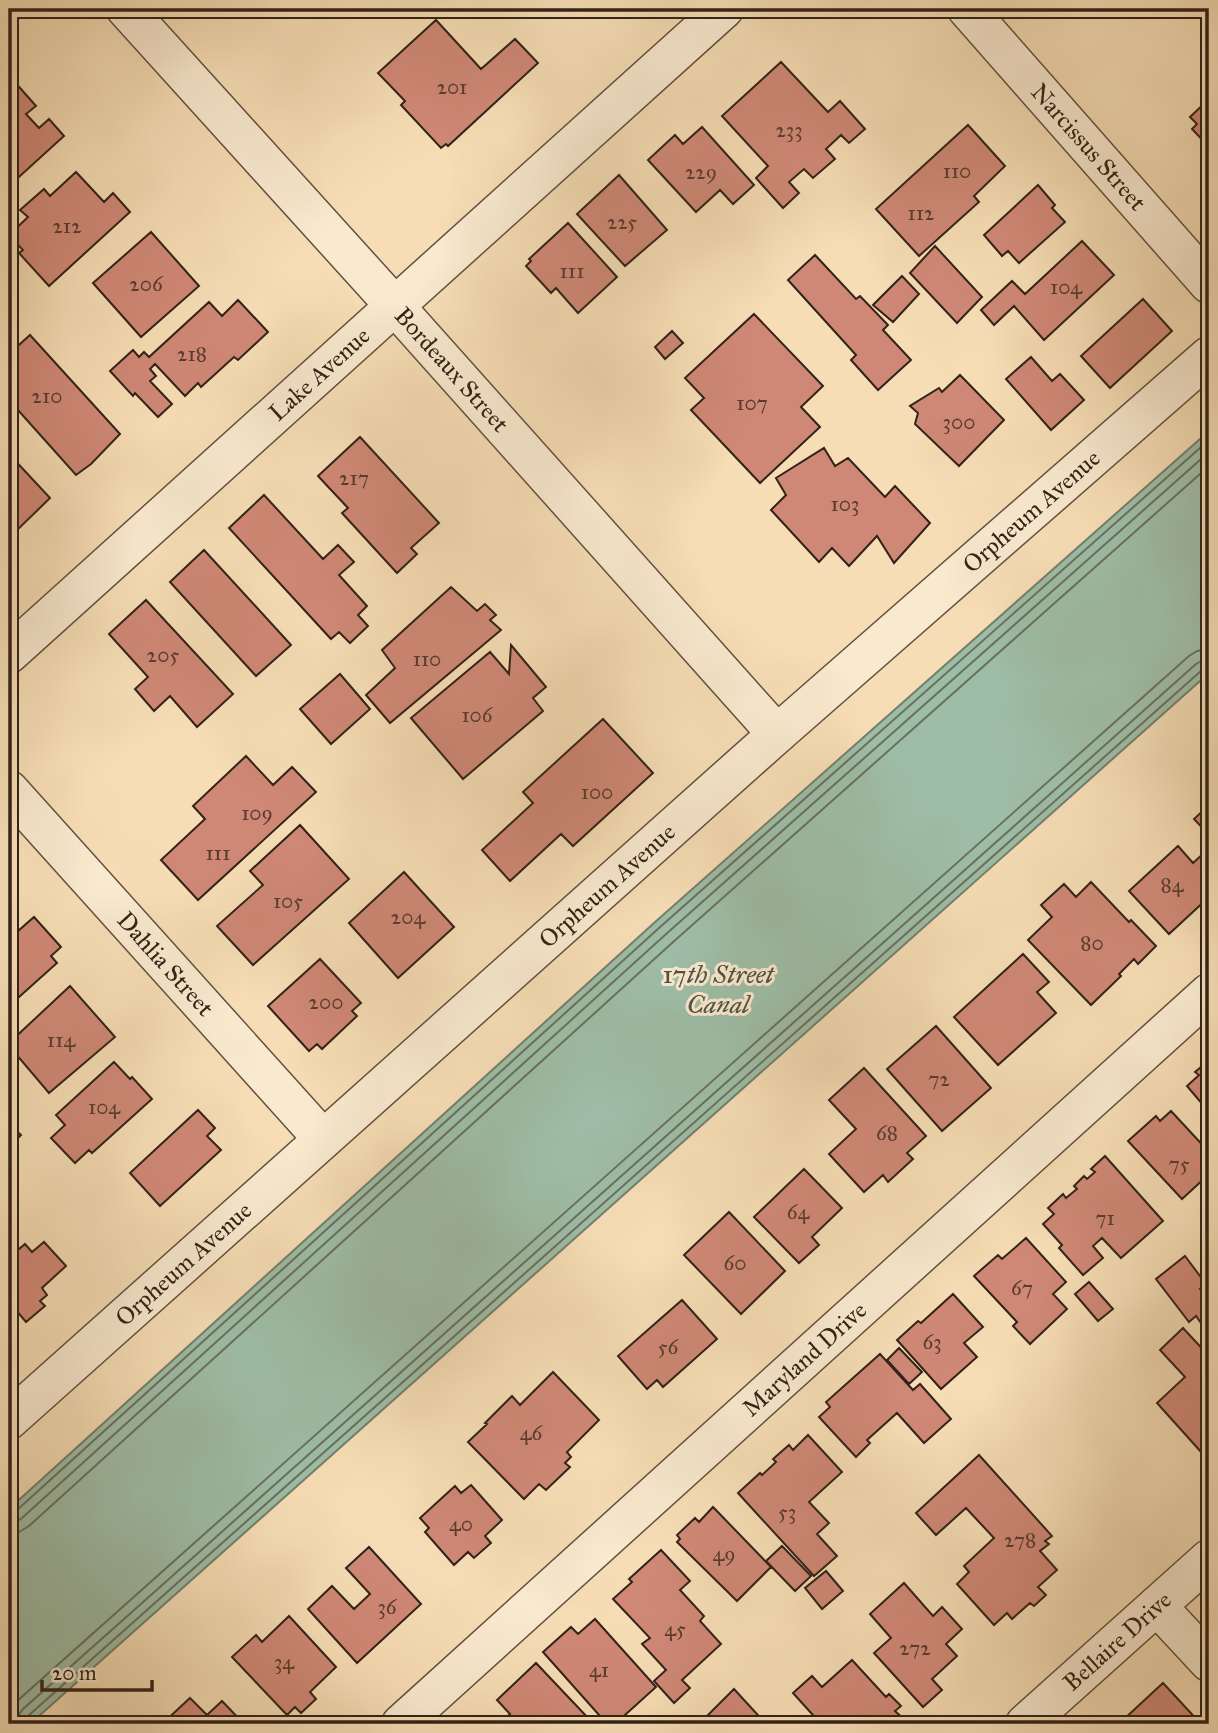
<svg xmlns="http://www.w3.org/2000/svg" width="1218" height="1733" viewBox="0 0 1218 1733" font-family="'IM FELL Great Primer',serif">
  <style>
    .water { fill: #9ebda7; stroke: #737f6d; stroke-width: 2 }
    .lines { fill: none; stroke-linecap: round; stroke-linejoin: round }
    .shore { stroke: #68705f; stroke-width: 2 }
    .building { fill: #cf8876; stroke: #322217; stroke-width: 2 }
    .minor-casing { stroke: #63513e; stroke-width: 41 }
    .minor { stroke: #f9e9cf; stroke-width: 38 }
    .labels { text-anchor: middle; stroke-width: 6; stroke-linejoin: round; paint-order: stroke }
    .number-label { font-size: 21px; fill: #593c2f }
    .street-label { font-size: 24px; fill: #322217; stroke: #f9e9cf }
    .water-label { font-size: 26px; font-style: italic; fill: #525042; stroke: #f9e9cf }
  </style>
  <rect width="100%" height="100%" fill="#f6ddb5"/>
  <filter id="stains"><feTurbulence type="fractalNoise" baseFrequency=".00286" numOctaves="4"/><feColorMatrix values="0 0 0 0 .2 0 0 0 0 .09 0 0 0 0 .02 0 0 0 .5 -.17"/></filter>
  <radialGradient id="worn" r=".72"><stop offset=".6" stop-color="#630" stop-opacity="0"/><stop offset="1" stop-color="#630" stop-opacity=".3"/></radialGradient>
  <path class="water" d="M1209 431V673L30 1724H9V1509L654 923Z"/>
  <g class="lines">
    <path class="shore" d="M9 1513 16 1511 659 928 1209 440
      M9 1522H16L22 1518 665 935 1209 452
      M9 1533 19 1532 29 1526 672 943 1209 466
      M9 1711 16 1702 1189 656 1197 651 1209 649
      M17 1724 18 1716 23 1709 1196 664 1203 660 1209 659
      M26 1724 28 1716 1202 670 1209 668"/>
  </g>
  <path class="building" d="M436 20 481 69 515 39 538 63 448 146 446 144 441 148 401 105 405 101 378 73Z
    M781 62 828 112 840 101 865 129 849 143 841 135 826 149 835 159 813 178 804 169 789 182 799 193 783 208 756 178 768 166 722 116Z
    M13 80 36 106 26 114 39 128 49 119 64 136 9 186V84Z
    M1209 99V147L1192 129 1197 124 1190 117Z
    M968 125 1005 166 974 196 979 202 919 256 876 209Z
    M702 127 754 185 733 204 720 190 696 212 648 160 675 135 683 144Z
    M76 172 104 202 113 193 130 212 49 286 19 253 23 250 9 235 28 217 20 210 44 189 50 196Z
    M619 175 667 230 625 266 577 214Z
    M1038 185 1055 205 1052 208 1065 222 1019 263 1008 251 1002 256 984 235Z
    M568 223 617 277 578 313 556 288 551 293 526 266 531 261 529 259Z
    M151 232 199 286 141 337 93 283Z
    M1082 241 1114 275 1044 340 1014 306 994 325 981 310 1012 281 1025 294Z
    M935 246 982 297 957 323 910 273Z
    M815 255 856 299 860 296 888 325 883 330 911 360 878 390 851 360 856 355 788 280Z
    M902 276 919 294 893 322 873 305Z
    M1143 299 1172 331 1110 388 1081 356Z
    M238 300 268 332 238 360 234 357 201 387 198 383 185 396 155 364 150 369 156 376 150 381 172 404 158 417 135 393 133 396 110 371 133 350 139 357 144 352 149 357 209 302 222 316Z
    M754 314 823 386 801 407 820 427 760 483 691 410 704 398 685 378Z
    M672 331 683 343 665 359 655 347Z
    M30 335 120 434 91 464 76 475 9 400V354Z
    M1031 357 1052 381 1060 374 1084 400 1051 430 1006 379Z
    M960 375 1004 420 959 466 915 424 918 413 910 406 939 388 942 392Z
    M360 437 439 523 411 548 417 554 397 573 342 513 348 508 318 476Z
    M824 448 835 466 848 458 885 497 895 486 930 523 894 563 877 536 849 566 832 548 819 562 771 510 786 495 776 478Z
    M9 454 50 498 9 538Z
    M264 495 323 559 338 545 354 562 339 575 367 606 358 615 368 626 350 643 339 632 331 639 229 528Z
    M204 550 291 645 256 676 170 582Z
    M451 587 477 611 485 604 496 615 490 620 501 630 390 723 366 695 395 668 382 650Z
    M146 600 233 694 197 727 170 696 154 711 135 689 148 677 109 634Z
    M511 645 546 687 533 698 543 711 463 779 411 718 490 652 509 674Z
    M340 674 370 709 331 744 300 709Z
    M603 719 653 773 573 846 561 834 510 881 482 850 533 803 523 792Z
    M246 756 273 785 292 767 316 792 198 900 161 860 205 819 193 806Z
    M1209 805V835L1194 819Z
    M300 825 349 879 253 965 217 926 263 885 250 871Z
    M1178 846 1193 863 1204 853 1209 859V897L1169 934 1129 891Z
    M404 872 454 927 398 978 349 923Z
    M1091 882 1129 922 1131 920 1156 946 1138 964 1134 959 1119 974 1121 976 1091 1005 1028 940 1052 917 1041 905 1064 884 1076 897Z
    M34 917 61 947 51 956 57 963 9 1006V939Z
    M1023 954 1049 982 1037 992 1056 1013 998 1065 954 1017Z
    M320 959 361 1003 352 1011 357 1016 322 1049 317 1044 309 1051 268 1006Z
    M70 986 115 1037 49 1093 9 1046V1043Z
    M936 1026 991 1088 942 1131 887 1069Z
    M114 1062 130 1079 132 1077 152 1099 92 1153 89 1150 75 1163 51 1138 65 1125 56 1115Z
    M1206 1063 1209 1067V1112L1187 1086 1199 1075 1195 1072Z
    M864 1068 926 1136 907 1153 913 1159 888 1182 883 1175 864 1192 829 1154 856 1129 829 1100Z
    M198 1110 215 1128 207 1136 221 1150 160 1206 130 1173Z
    M1171 1111 1209 1152V1179L1207 1176 1182 1199 1128 1141 1156 1116 1160 1121Z
    M9 1124 21 1135 9 1147Z
    M1105 1156 1163 1221 1121 1258 1102 1238 1093 1246 1103 1258 1083 1275 1059 1248 1062 1245 1043 1224 1054 1214 1048 1208 1063 1194 1066 1198 1077 1189 1074 1186 1084 1176 1087 1179 1095 1172 1091 1169Z
    M804 1169 842 1208 812 1237 819 1245 799 1263 754 1217Z
    M729 1212 785 1271 741 1314 684 1255Z
    M9 1238 19 1249 25 1244 32 1252 44 1242 66 1266 42 1288 47 1295 40 1301 45 1306 26 1322 9 1302Z
    M1026 1238 1066 1282 1053 1294 1067 1309 1030 1344 1013 1326 1017 1322 974 1276 998 1255 1002 1259Z
    M1185 1256 1206 1284 1200 1289 1209 1300V1317L1201 1323 1196 1316 1189 1322 1156 1279Z
    M1089 1282 1113 1309 1098 1321 1075 1294Z
    M953 1294 983 1327 964 1343 977 1357 941 1389 897 1340 918 1321 921 1323Z
    M682 1300 717 1339 663 1387 657 1380 647 1389 618 1356Z
    M1183 1328 1209 1356V1447L1202 1453 1157 1403 1185 1377 1160 1350Z
    M899 1348 922 1372 909 1384 887 1360Z
    M880 1354 913 1390 920 1384 951 1419 924 1443 897 1413 867 1440 870 1443 856 1457 819 1417 830 1407 826 1402Z
    M553 1372 599 1420 567 1452 571 1457 565 1463 570 1467 546 1490 539 1484 524 1499 468 1442 487 1424 485 1423 512 1396 520 1405Z
    M808 1435 842 1472 809 1502 829 1523 817 1534 837 1556 814 1576 738 1493 760 1473 762 1475 776 1462 773 1459 789 1445 793 1450Z
    M979 1455 1052 1536 1045 1541 1049 1544 1040 1551 1057 1570 1038 1587 1046 1595 1034 1606 1030 1603 1012 1619 1007 1613 994 1625 957 1584 969 1572 964 1566 994 1538 966 1508 936 1535 916 1513Z
    M471 1485 502 1520 485 1536 491 1543 474 1558 468 1552 454 1565 425 1532 429 1528 420 1518 455 1486 461 1493Z
    M713 1507 771 1567 737 1601 677 1542 680 1539 677 1535 695 1518 699 1522Z
    M782 1546 811 1576 795 1591 766 1561Z
    M369 1547 421 1604 357 1663 308 1609 332 1586 354 1609 370 1594 346 1568Z
    M661 1550 690 1581 680 1590 704 1616 700 1621 721 1644 682 1680 690 1688 674 1703 654 1681 666 1670 642 1644 650 1638 613 1599 632 1582 629 1579Z
    M826 1571 843 1591 822 1609 805 1588Z
    M904 1583 933 1616 942 1607 962 1629 946 1644 957 1656 932 1679 942 1690 923 1707 874 1653 891 1638 870 1614Z
    M289 1616 336 1667 310 1692 316 1699 301 1713 295 1707 287 1715 232 1657 256 1635 262 1642Z
    M595 1619 656 1687 615 1724H607L543 1652 571 1627 578 1634Z
    M852 1660 886 1697 889 1694 901 1706 895 1711 906 1721 902 1724H821L793 1693 812 1676 822 1687Z
    M536 1663 589 1719 583 1724H508L504 1720 510 1714 497 1700Z
    M1163 1683 1201 1724H1127L1123 1720Z
    M734 1689 766 1724H701L700 1723Z
    M190 1698 207 1715 222 1701 244 1724H162Z"/>
  <g class="lines">
    <g class="minor-casing">
      <g id="minor">
        <path id="s1" d="M126 9 394 305 777 734"/>
        <path id="s2" d="M967 9 1209 284"/>
        <path id="s3" d="M9 654 724 9"/>
        <path id="s4" d="M9 790 323 1139"/>
        <path id="s5" d="M9 1420 777 734 1209 356"/>
        <path d="M1157 1606 1209 1662"/>
        <path id="s6" d="M401 1724 1209 993"/>
        <path id="s7" d="M1025 1724 1209 1559"/>
      </g>
    </g>
    <use href="#minor" class="minor"/>
  </g>
  <g class="labels">
    <g class="number-label">
      <text x="452" y="94">201</text>
      <text x="789" y="137">233</text>
      <text x="957" y="178">110</text>
      <text x="701" y="179">229</text>
      <text x="921" y="220">112</text>
      <text x="622" y="229">225</text>
      <text x="67" y="233">212</text>
      <text x="572" y="278">111</text>
      <text x="146" y="291">206</text>
      <text x="1066" y="294">104</text>
      <text x="192" y="361">218</text>
      <text x="47" y="403">210</text>
      <text x="752" y="410">107</text>
      <text x="959" y="429">300</text>
      <text x="354" y="485">217</text>
      <text x="845" y="511">103</text>
      <text x="163" y="662">205</text>
      <text x="427" y="666">110</text>
      <text x="477" y="722">106</text>
      <text x="597" y="799">100</text>
      <text x="257" y="820">109</text>
      <text x="218" y="860">111</text>
      <text x="1172" y="892">84</text>
      <text x="288" y="908">105</text>
      <text x="408" y="924">204</text>
      <text x="1092" y="950">80</text>
      <text x="326" y="1009">200</text>
      <text x="61" y="1047">114</text>
      <text x="939" y="1086">72</text>
      <text x="104" y="1114">104</text>
      <text x="887" y="1140">68</text>
      <text x="1179" y="1171">75</text>
      <text x="798" y="1219">64</text>
      <text x="1105" y="1225">71</text>
      <text x="735" y="1270">60</text>
      <text x="1022" y="1295">67</text>
      <text x="932" y="1349">63</text>
      <text x="668" y="1354">56</text>
      <text x="531" y="1440">46</text>
      <text x="787" y="1519">53</text>
      <text x="461" y="1531">40</text>
      <text x="1020" y="1547">278</text>
      <text x="724" y="1561">49</text>
      <text x="387" y="1614">36</text>
      <text x="675" y="1636">45</text>
      <text x="915" y="1655">272</text>
      <text x="284" y="1669">34</text>
      <text x="599" y="1677">41</text>
    </g>
    <g class="street-label">
      <text dy="8" stroke="none"><textPath href="#s2" startOffset="184">Narcissus Street</textPath></text>
      <text dy="8" stroke="none"><textPath href="#s1" startOffset="486">Bordeaux Street</textPath></text>
      <text dy="8" stroke="none"><textPath href="#s3" startOffset="418">Lake Avenue</textPath></text>
      <text dy="8" stroke="none"><textPath href="#s5" startOffset="1368">Orpheum Avenue</textPath></text>
      <text dy="8" stroke="none"><textPath href="#s5" startOffset="802">Orpheum Avenue</textPath></text>
      <text dy="8" stroke="none"><textPath href="#s4" startOffset="234">Dahlia Street</textPath></text>
      <text dy="8" stroke="none"><textPath href="#s5" startOffset="234">Orpheum Avenue</textPath></text>
      <text dy="8" stroke="none"><textPath href="#s6" startOffset="544">Maryland Drive</textPath></text>
      <text dy="8" stroke="none"><textPath href="#s7" startOffset="124">Bellaire Drive</textPath></text>
    </g>
    <g class="water-label">
      <text x="718" y="983">17th Street<tspan x="718" dy="30">Canal</tspan></text>
    </g>
  </g>
  <rect width="1218" height="1733" fill="none" stroke="#f6ddb5" stroke-width="35"/>
  <rect x="10" y="10" width="1197" height="1712" fill="none" stroke="#322217" stroke-width="3.5"/>
  <rect x="18" y="18" width="1183" height="1698" fill="none" stroke="#322217" stroke-width="2"/>
  <path d="M42 1680v10h110v-10" fill="none" stroke="#322217" stroke-width="3.5"/>
  <text x="52" y="1680" font-size="21" fill="#322217" stroke="#f9e9cf" stroke-width="5" paint-order="stroke">20 m</text>
  <rect width="100%" height="100%" filter="url(#stains)"/>
  <rect width="100%" height="100%" fill="url(#worn)"/>
</svg>
